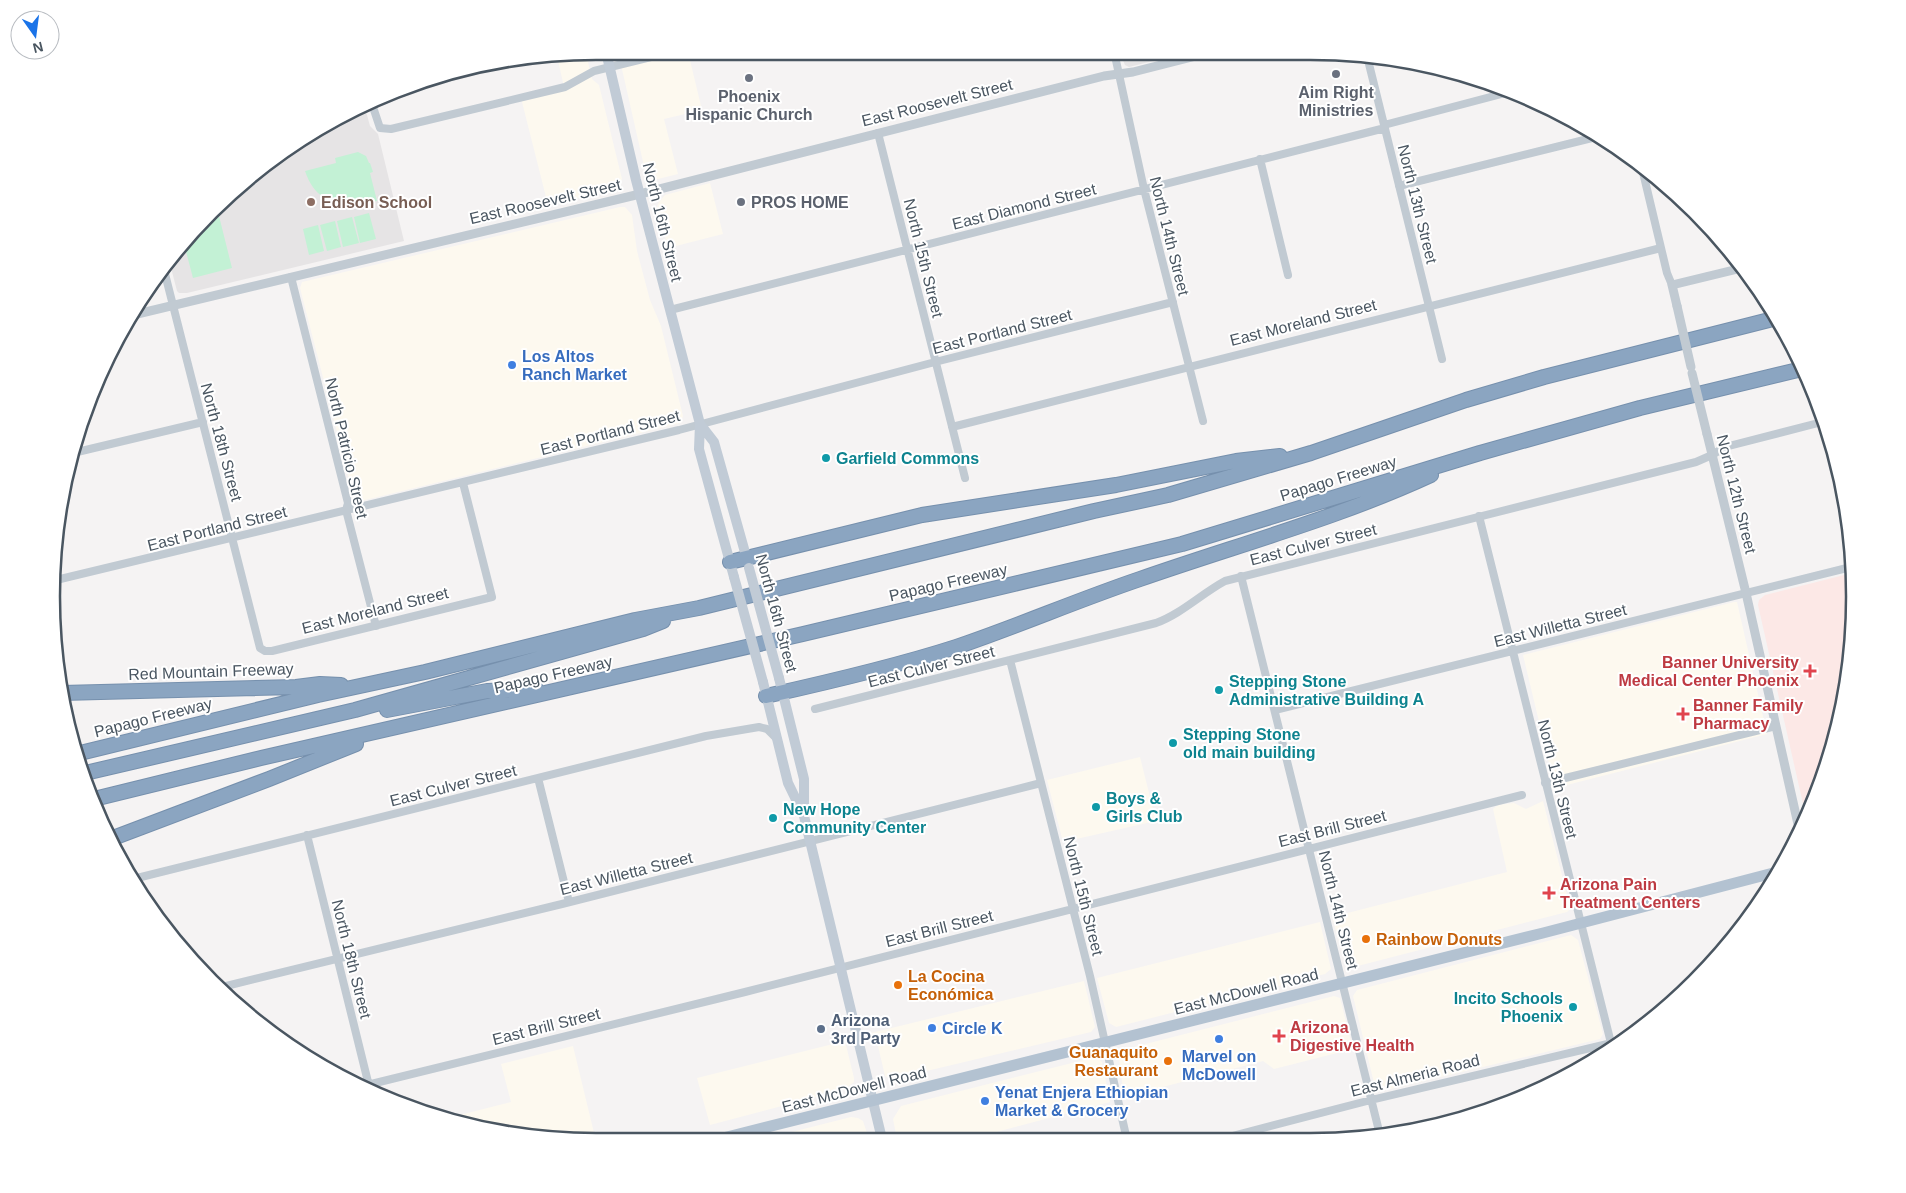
<svg xmlns="http://www.w3.org/2000/svg" width="1906" height="1193" viewBox="0 0 1906 1193" font-family="Arial,sans-serif">
  <style>
    .commercial { fill: #fdf9ef }
    .education { fill: #e6e4e5 }
    .medical { fill: #fce8e6 }
    .green { fill: #c3f1d5 }
    .lines { fill: none; stroke-linecap: round; stroke-linejoin: round }
    .motorway-casing { stroke: #7690ad; stroke-width: 16 }
    .minor { stroke: #c1cad2; stroke-width: 8 }
    .tertiary { stroke: #c1cad2; stroke-width: 9 }
    .secondary { stroke: #c1cbd6; stroke-width: 10 }
    .primary { stroke: #b3c2d1; stroke-width: 11 }
    .motorway { stroke: #8ba5c1; stroke-width: 14 }
    .tertiary-bridge { stroke: #c1cad2; stroke-width: 9 }
    .secondary-bridge { stroke: #c1cbd6; stroke-width: 10 }
    .worship-dot { fill: #6b7280; stroke: #fff; stroke-width: 2 }
    .education-dot { fill: #8d6e63; stroke: #fff; stroke-width: 2 }
    .shop-dot { fill: #3f7fe0; stroke: #fff; stroke-width: 2 }
    .culture-dot { fill: #0f9aa8; stroke: #fff; stroke-width: 2 }
    .health-dot { fill: #e0444e; stroke: #fff; stroke-width: 2 }
    .food-dot { fill: #e8710a; stroke: #fff; stroke-width: 2 }
    .service-dot { fill: #5c6f8a; stroke: #fff; stroke-width: 2 }
    .labels { text-anchor: middle; stroke-width: 4; stroke-linejoin: round; paint-order: stroke }
    .worship-label { font-size: 16px; font-weight: bold; fill: #5b616d; stroke: #fff }
    .street-label { font-size: 16px; fill: #4a5661; stroke: #fff }
    .education-label { font-size: 16px; font-weight: bold; fill: #785e54; stroke: #fff; text-anchor: start }
    .shop-label { font-size: 16px; font-weight: bold; fill: #366cbe; stroke: #fff; text-anchor: start }
    .culture-label { font-size: 16px; font-weight: bold; fill: #0d838f; stroke: #fff; text-anchor: start }
    .health-label { font-size: 16px; font-weight: bold; fill: #be3a42; stroke: #fff; text-anchor: start }
    .food-label { font-size: 16px; font-weight: bold; fill: #c56008; stroke: #fff; text-anchor: start }
    .service-label { font-size: 16px; font-weight: bold; fill: #4e5e75; stroke: #fff; text-anchor: start }
    .rim { fill: none; stroke: #4a5661; stroke-width: 2.5 }
  </style>
  <rect width="100%" height="100%" fill="#f5f3f3"/>
  <path class="commercial" d="M557 56H592V59L588 62 592 79 599 85 622 179 620 184 616 189 548 205 521 98 564 87Z
    M619 56H689L702 110 664 119 678 174 654 180 648 178 646 175Z
    M710 183 723 234 668 248 657 207 659 202 665 195Z
    M620 207H625L632 215 637 251 650 300 661 326 683 416 681 423 361 501 354 498 300 288 302 282Z
    M1734 602H1737L1767 734 1555 788 1523 655Z
    M1140 757 1156 821 1063 842 1047 780Z
    M1543 801 1569 903 1570 909 1567 912 1350 968 1346 966 1332 917 1507 872 1493 809 1498 805 1514 803 1526 809Z
    M1320 922 1331 969 1325 974 1116 1027 1109 1023 1097 978Z
    M1571 935 1578 940 1603 1034 1600 1039 1382 1091 1375 1087 1353 996 1357 990Z
    M1084 981 1095 1027 1091 1032 893 1079 885 1076 878 1046 871 1033Z
    M1334 996 1340 998 1353 1049 1274 1069 1263 1061 1124 1097 1118 1051Z
    M845 1041 854 1078V1082L849 1086 826 1092 816 1097 710 1125 697 1078Z
    M573 1046 595 1137H526L452 1117 511 1102 501 1064Z
    M1096 1057 1102 1062 1110 1102 970 1139H897L893 1119 901 1106Z
    M851 1117 858 1118 863 1121 869 1139 768 1138Z"/>
  <path class="education" d="M1121 56H1172L1129 67 1125 65Z
    M364 104 370 126 378 134 404 241 187 293H179L177 291 169 260 265 164 355 108Z"/>
  <path class="medical" d="M1852 573 1854 632 1836 737 1806 817 1758 605 1759 600 1765 595Z"/>
  <path class="green" d="M358 152 366 156 369 163H370L373 172 370 173 377 201C345 207 317 207 305 171L336 163 335 158Z
    M218 212 232 268 193 278 184 244Z
    M369 213 376 239 360 243 354 217Z
    M352 217 359 243 343 247 337 221Z
    M335 221 341 247 327 251 320 225Z
    M318 225 324 251 309 255 303 229Z"/>
  <g class="lines">
    <g class="motorway-casing">
      <path id="motorway" d="M730 562 922 515 1116 485 1236 461 1280 456
        M62 693 296 687 320 684 341 685
        M766 696C829 682 894 667 956 647 1018 626 1078 600 1140 579 1237 545 1338 518 1431 475
        M387 710 487 691 536 689
        M76 754 318 695 425 672 635 620 699 608 1094 511 1168 495 1311 453 1466 400 1544 377 1777 318
        M81 774 355 710 643 629 663 621
        M94 799 261 758 803 634 1182 544 1480 453 1640 408 1802 369
        M113 838 269 779 356 744"/>
    </g>
    <path class="minor" d="M1115 56 1144 189 1203 421
      M1367 56 1442 359
      M371 101 380 128 391 129 565 87 594 71 655 56
      M1384 125 1513 91
      M878 133 965 478
      M1260 159 1288 275
      M1641 164 1667 273 1672 285
      M1399 186 1596 137
      M163 266 260 648 265 651H272L492 597 463 483
      M291 277 348 503 346 510 376 626
      M670 310 1385 128
      M952 427 1661 248
      M73 453 203 422
      M1479 516 1612 1047
      M1241 576 1380 1135
      M52 581 679 430 935 362 1173 302
      M1010 660 1090 976 1127 1140
      M815 709 1156 623C1181 614 1201 594 1225 581L1696 462 1712 455 1725 447 1826 421
      M1275 710 1851 567
      M538 778 569 902
      M1545 783 1776 726
      M307 835 370 1090
      M133 879 706 736 759 727 767 729 776 738
      M218 988 562 904 1041 783
      M363 1086 745 992 1522 795
      M1217 1140 1371 1100 1620 1041"/>
    <path class="tertiary" d="M1677 306 1672 285 1742 268
      M133 315 640 194 1104 76 1133 72 1196 56
      M1707 434 1746 593 1800 833"/>
    <path class="secondary" d="M607 56 636 180 700 424 699 449 734 577
      M700 424 714 442 748 563
      M779 678 804 779V815
      M763 682 788 783 804 816 882 1139"/>
    <path class="primary" d="M723 1138 1543 933 1777 872"/>
    <use href="#motorway" class="motorway"/>
    <path class="tertiary-bridge" d="M1677 306 1691 367
      M1692 373 1707 434"/>
    <path class="secondary-bridge" d="M749 568 779 678
      M734 577 763 682"/>
  </g>
  <g class="worship-dot">
    <circle cx="1336" cy="74" r="5"/>
    <circle cx="749" cy="78" r="5"/>
    <circle cx="741" cy="202" r="5"/>
  </g>
  <circle class="education-dot" cx="311" cy="202" r="5"/>
  <g class="shop-dot">
    <circle cx="512" cy="365" r="5"/>
    <circle cx="932" cy="1028" r="5"/>
    <circle cx="1219" cy="1039" r="5"/>
    <circle cx="985" cy="1101" r="5"/>
  </g>
  <g class="culture-dot">
    <circle cx="826" cy="458" r="5"/>
    <circle cx="1219" cy="690" r="5"/>
    <circle cx="1173" cy="743" r="5"/>
    <circle cx="1096" cy="807" r="5"/>
    <circle cx="773" cy="818" r="5"/>
    <circle cx="1573" cy="1007" r="5"/>
  </g>
  <g class="health-dot">
    <path d="M1807.5 663.5h5v5h5v5h-5v5h-5v-5h-5v-5h5z"/>
    <path d="M1680.5 706.5h5v5h5v5h-5v5h-5v-5h-5v-5h5z"/>
    <path d="M1546.5 885.5h5v5h5v5h-5v5h-5v-5h-5v-5h5z"/>
    <path d="M1276.5 1028.5h5v5h5v5h-5v5h-5v-5h-5v-5h5z"/>
  </g>
  <g class="food-dot">
    <circle cx="1366" cy="939" r="5"/>
    <circle cx="898" cy="985" r="5"/>
    <circle cx="1168" cy="1061" r="5"/>
  </g>
  <circle class="service-dot" cx="821" cy="1029" r="5"/>
  <g class="labels">
    <g class="worship-label">
      <text x="1336" y="98">Aim Right<tspan x="1336" dy="18">Ministries</tspan></text>
      <text x="749" y="102">Phoenix<tspan x="749" dy="18">Hispanic Church</tspan></text>
      <text x="751" y="208" text-anchor="start">PROS HOME</text>
    </g>
    <g class="street-label">
      <text transform="translate(937 102) rotate(-14)" y="6">East Roosevelt Street</text>
      <text transform="translate(545 201) rotate(-13)" y="6">East Roosevelt Street</text>
      <text transform="translate(1418 204) rotate(76)" y="6">North 13th Street</text>
      <text transform="translate(1024 206) rotate(-14)" y="6">East Diamond Street</text>
      <text transform="translate(663 222) rotate(76)" y="6">North 16th Street</text>
      <text transform="translate(1170 236) rotate(76)" y="6">North 14th Street</text>
      <text transform="translate(924 258) rotate(76)" y="6">North 15th Street</text>
      <text transform="translate(1303 322) rotate(-14)" y="6">East Moreland Street</text>
      <text transform="translate(1002 331) rotate(-14)" y="6">East Portland Street</text>
      <text transform="translate(610 432) rotate(-14)" y="6">East Portland Street</text>
      <text transform="translate(222 442) rotate(75)" y="6">North 18th Street</text>
      <text transform="translate(347 448) rotate(77)" y="6">North Patricio Street</text>
      <text transform="translate(1338 478) rotate(-17)" y="6">Papago Freeway</text>
      <text transform="translate(1737 494) rotate(76)" y="6">North 12th Street</text>
      <text transform="translate(217 528) rotate(-14)" y="6">East Portland Street</text>
      <text transform="translate(1313 544) rotate(-14)" y="6">East Culver Street</text>
      <text transform="translate(948 582) rotate(-13)" y="6">Papago Freeway</text>
      <text transform="translate(375 610) rotate(-14)" y="6">East Moreland Street</text>
      <text transform="translate(777 613) rotate(75)" y="6">North 16th Street</text>
      <text transform="translate(1560 625) rotate(-14)" y="6">East Willetta Street</text>
      <text transform="translate(931 666) rotate(-14)" y="6">East Culver Street</text>
      <text transform="translate(211 671) rotate(-2)" y="6">Red Mountain Freeway</text>
      <text transform="translate(553 674) rotate(-13)" y="6">Papago Freeway</text>
      <text transform="translate(153 717) rotate(-14)" y="6">Papago Freeway</text>
      <text transform="translate(1558 779) rotate(76)" y="6">North 13th Street</text>
      <text transform="translate(453 785) rotate(-14)" y="6">East Culver Street</text>
      <text transform="translate(1332 828) rotate(-14)" y="6">East Brill Street</text>
      <text transform="translate(626 873) rotate(-14)" y="6">East Willetta Street</text>
      <text transform="translate(1084 896) rotate(76)" y="6">North 15th Street</text>
      <text transform="translate(1339 910) rotate(76)" y="6">North 14th Street</text>
      <text transform="translate(939 928) rotate(-14)" y="6">East Brill Street</text>
      <text transform="translate(352 959) rotate(76)" y="6">North 18th Street</text>
      <text transform="translate(1246 991) rotate(-14)" y="6">East McDowell Road</text>
      <text transform="translate(546 1026) rotate(-14)" y="6">East Brill Street</text>
      <text transform="translate(1415 1075) rotate(-14)" y="6">East Almeria Road</text>
      <text transform="translate(854 1089) rotate(-14)" y="6">East McDowell Road</text>
    </g>
    <g class="education-label">
      <text x="321" y="208">Edison School</text>
    </g>
    <g class="shop-label">
      <text x="522" y="362">Los Altos<tspan x="522" dy="18">Ranch Market</tspan></text>
      <text x="942" y="1034">Circle K</text>
      <text x="1219" y="1062" text-anchor="middle">Marvel on<tspan x="1219" dy="18">McDowell</tspan></text>
      <text x="995" y="1098">Yenat Enjera Ethiopian<tspan x="995" dy="18">Market &amp; Grocery</tspan></text>
    </g>
    <g class="culture-label">
      <text x="836" y="464">Garfield Commons</text>
      <text x="1229" y="687">Stepping Stone<tspan x="1229" dy="18">Administrative Building A</tspan></text>
      <text x="1183" y="740">Stepping Stone<tspan x="1183" dy="18">old main building</tspan></text>
      <text x="1106" y="804">Boys &amp;<tspan x="1106" dy="18">Girls Club</tspan></text>
      <text x="783" y="815">New Hope<tspan x="783" dy="18">Community Center</tspan></text>
      <text x="1563" y="1004" text-anchor="end">Incito Schools<tspan x="1563" dy="18">Phoenix</tspan></text>
    </g>
    <g class="health-label">
      <text x="1799" y="668" text-anchor="end">Banner University<tspan x="1799" dy="18">Medical Center Phoenix</tspan></text>
      <text x="1693" y="711">Banner Family<tspan x="1693" dy="18">Pharmacy</tspan></text>
      <text x="1560" y="890">Arizona Pain<tspan x="1560" dy="18">Treatment Centers</tspan></text>
      <text x="1290" y="1033">Arizona<tspan x="1290" dy="18">Digestive Health</tspan></text>
    </g>
    <g class="food-label">
      <text x="1376" y="945">Rainbow Donuts</text>
      <text x="908" y="982">La Cocina<tspan x="908" dy="18">Económica</tspan></text>
      <text x="1158" y="1058" text-anchor="end">Guanaquito<tspan x="1158" dy="18">Restaurant</tspan></text>
    </g>
    <g class="service-label">
      <text x="831" y="1026">Arizona<tspan x="831" dy="18">3rd Party</tspan></text>
    </g>
  </g>
  <path d="M0 0H1906V1193H0ZM596 60H1310A536 536 0 0 1 1846 596V597A536 536 0 0 1 1310 1133H596A536 536 0 0 1 60 597V596A536 536 0 0 1 596 60Z" fill="#fff" fill-rule="evenodd"/>
  <path class="rim" d="M596 60H1310A536 536 0 0 1 1846 596V597A536 536 0 0 1 1310 1133H596A536 536 0 0 1 60 597V596A536 536 0 0 1 596 60Z"/>
  <g transform="translate(35 35) rotate(166)"><circle r="24" fill="#ffffff" stroke="#b7bbc0"/>
  <path d="M0-4L9 19L0 12L-9 19Z" fill="#1a73e8"/>
  <text y="-8" font-size="14" font-weight="bold" text-anchor="middle" fill="#4a5661">N</text>
  </g>
</svg>
